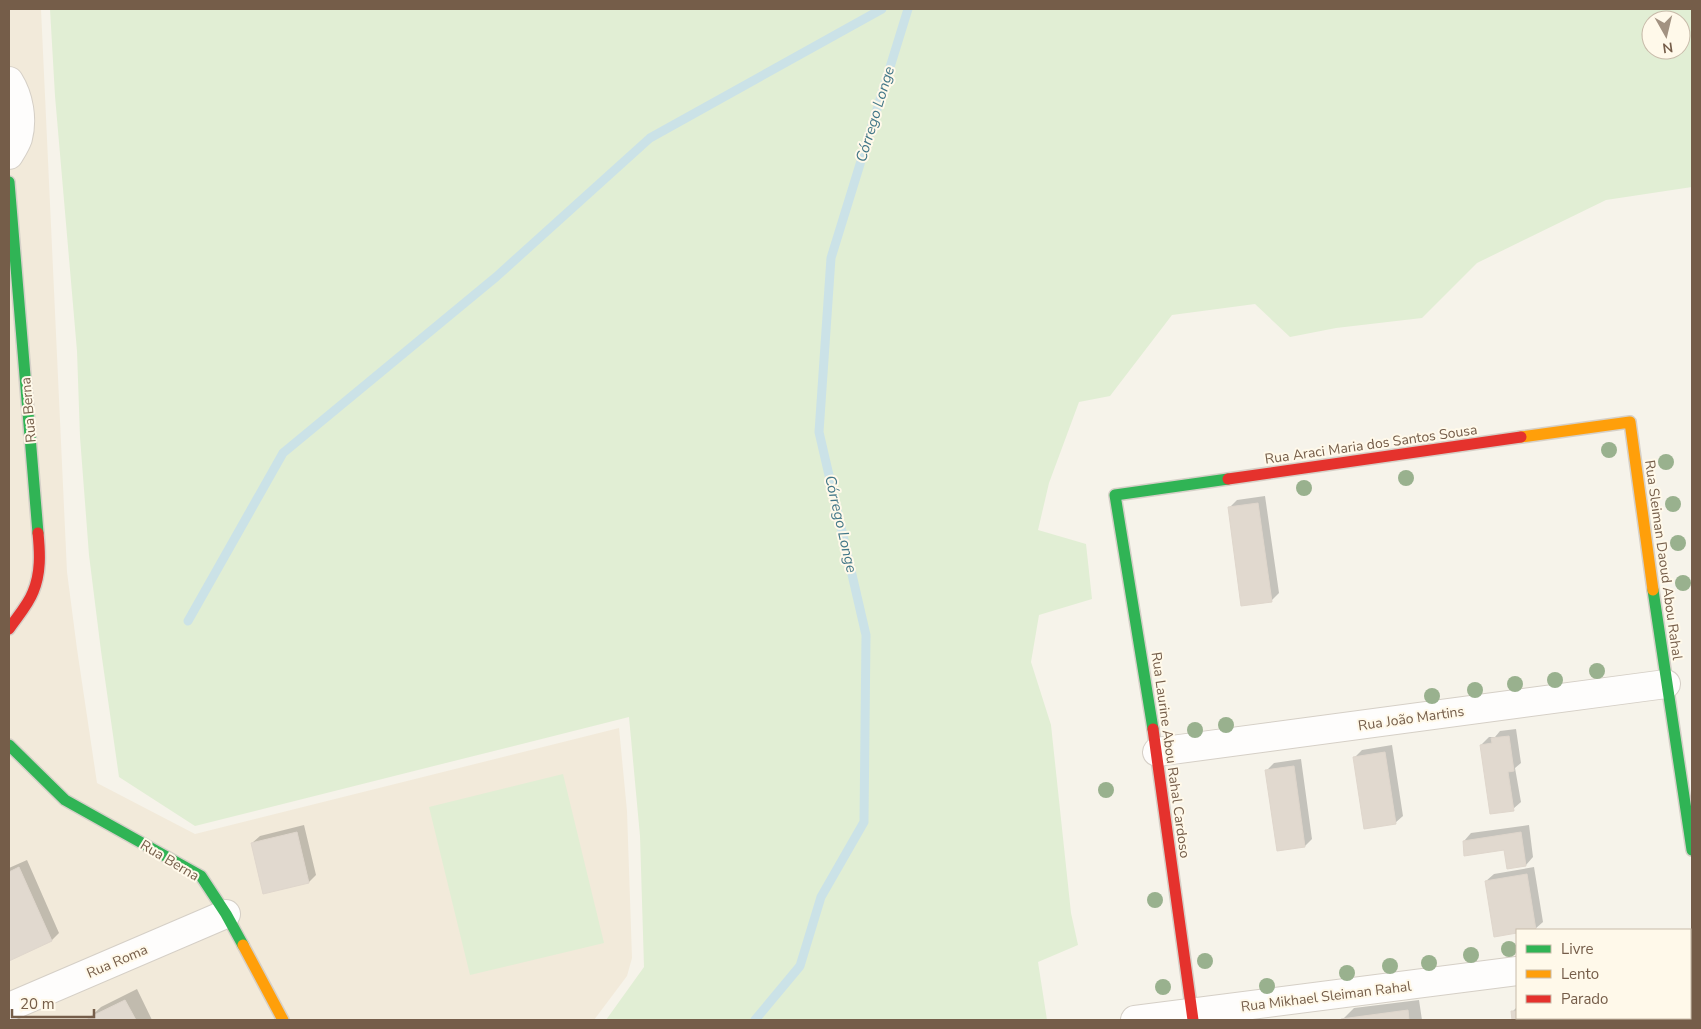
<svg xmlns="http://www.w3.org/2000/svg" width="1701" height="1029" viewBox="0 0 1701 1029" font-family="'Nunito Sans',sans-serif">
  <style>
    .residential { fill: #f2eada }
    .green { fill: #e1eed4; fill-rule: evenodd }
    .shadow { fill: #0003 }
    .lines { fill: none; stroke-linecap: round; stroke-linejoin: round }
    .stream { stroke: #cbe2e7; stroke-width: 9 }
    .building { fill: #e1d9cf; stroke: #dfd6cc }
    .street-casing { stroke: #d5cfc6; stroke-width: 30 }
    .fast-casing { stroke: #d6d0c8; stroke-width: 14 }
    .slow-casing { stroke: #d6d0c8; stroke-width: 14 }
    .jam-casing { stroke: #d6d0c8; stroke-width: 14 }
    .street { stroke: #fefdfc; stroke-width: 28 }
    .fast { stroke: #30b455; stroke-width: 11 }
    .slow { stroke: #ff9f0a; stroke-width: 11 }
    .jam { stroke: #e5322d; stroke-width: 11 }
    .tree { fill: #99b18e }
    .labels { text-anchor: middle; stroke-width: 4; stroke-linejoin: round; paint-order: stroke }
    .street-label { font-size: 14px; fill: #755d49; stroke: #fff9ea }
    .water-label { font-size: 15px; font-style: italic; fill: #437788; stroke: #fff9ea }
  </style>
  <rect width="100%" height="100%" fill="#f6f3ea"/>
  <path class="residential" d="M9 9H41L67 572 77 649 97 783 195 834 619 728 627 811 632 958 627 976 594 1020H9Z"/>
  <path class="green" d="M50 9H1692V187L1606 200 1477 263 1422 318 1336 328 1290 337 1255 304 1172 315 1110 396 1079 402 1049 483 1038 530 1086 544 1092 599 1039 615 1031 662 1051 725 1071 913 1078 945 1038 962 1047 1020H606L644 967 640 836 629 717 195 826 119 777 101 651 89 555 80 437 77 351 55 96ZM1651 20H1681V50H1651Z
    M563 774 604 943 470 975 429 807Z"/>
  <path class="shadow" d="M1265 496 1279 593 1271 601 1229 508 1237 500Z
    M1516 729 1521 763 1515 768 1521 802 1513 809 1481 745 1489 737H1495L1500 731Z
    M1392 745 1403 816 1395 823 1355 757 1362 750Z
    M1301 759 1312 839 1305 846 1266 771 1274 763Z
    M304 825 316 875 309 882 252 843 260 836Z
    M1529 825 1533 857 1526 865 1505 849 1464 841 1471 833Z
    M27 860 59 933 52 940 9 959V868Z
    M1534 867 1543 922 1535 929 1517 930V932L1495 936 1486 881 1494 874Z
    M137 989 152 1020H90L89 1018 101 1007Z
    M1419 1000 1422 1020H1342L1354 1008Z
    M1517 1007V1018H1647V1020H1513L1512 1012Z"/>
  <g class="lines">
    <path class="stream" d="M188 621 283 453 496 277 650 138 882 9
      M755 1020 800 966 821 897 864 822 866 635 819 432 831 258 908 9"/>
  </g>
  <path class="building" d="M1258 503 1272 602 1241 606 1228 507Z
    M1509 736 1514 771 1508 772 1514 811 1490 814 1480 745 1492 743 1491 738Z
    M1385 752 1396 824 1364 829 1353 757Z
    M1294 766 1305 847 1277 851 1265 770Z
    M297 832 309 883 263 894 251 843Z
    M1521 832 1526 866 1507 869 1504 850 1464 856 1463 841Z
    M19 867 52 941 9 961V872Z
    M1527 874 1536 930H1517V933L1494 937 1485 881Z
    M125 1000 136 1020H89L88 1018Z
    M1408 1010 1409 1020H1341V1019Z
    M1511 1011H1517V1018H1634L1635 1020H1512Z"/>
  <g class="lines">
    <g class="street-casing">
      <path id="street" d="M9 81C19 97 23 119 18 138 16 144 12 150 9 155
        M1157 752 1666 684
        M1690 948H1692
        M9 1007 226 914
        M1135 1020 1517 971"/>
    </g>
    <g class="fast-casing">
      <path id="fast" d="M9 182 38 533
        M1653 590 1692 850
        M1153 729 1115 495 1228 479
        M9 745 65 800 201 876 226 914 243 945"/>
    </g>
    <g class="slow-casing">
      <path id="slow" d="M1521 437 1630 422 1653 590
        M243 945 283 1020"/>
    </g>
    <g class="jam-casing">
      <path id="jam" d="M1228 479 1521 437
        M9 629C17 617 28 605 33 592 41 573 40 553 38 533
        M1153 729 1193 1020"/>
    </g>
    <use href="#street" class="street"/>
    <use href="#fast" class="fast"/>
    <use href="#slow" class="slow"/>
    <use href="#jam" class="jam"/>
  </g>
  <g class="tree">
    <circle cx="1609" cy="450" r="8"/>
    <circle cx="1666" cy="462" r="8"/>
    <circle cx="1406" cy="478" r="8"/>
    <circle cx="1304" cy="488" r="8"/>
    <circle cx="1673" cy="504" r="8"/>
    <circle cx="1678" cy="543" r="8"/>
    <circle cx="1683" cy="583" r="8"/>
    <circle cx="1597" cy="671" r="8"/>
    <circle cx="1555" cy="680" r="8"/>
    <circle cx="1515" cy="684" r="8"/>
    <circle cx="1475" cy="690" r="8"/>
    <circle cx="1432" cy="696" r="8"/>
    <circle cx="1226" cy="725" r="8"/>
    <circle cx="1195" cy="730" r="8"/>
    <circle cx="1106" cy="790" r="8"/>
    <circle cx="1155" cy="900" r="8"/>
    <circle cx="1509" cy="949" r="8"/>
    <circle cx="1471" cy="955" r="8"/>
    <circle cx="1205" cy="961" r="8"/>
    <circle cx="1429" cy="963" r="8"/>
    <circle cx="1390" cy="966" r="8"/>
    <circle cx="1347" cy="973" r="8"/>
    <circle cx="1267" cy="986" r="8"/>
    <circle cx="1163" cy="987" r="8"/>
  </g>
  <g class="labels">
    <g class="street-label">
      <text transform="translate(28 410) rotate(-95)" y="5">Rua Berna</text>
      <text transform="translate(1371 444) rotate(-8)" y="5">Rua Araci Maria dos Santos Sousa</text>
      <text transform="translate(1664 560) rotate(82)" y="5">Rua Sleiman Daoud Abou Rahal</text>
      <text transform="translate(1411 718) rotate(-8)" y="5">Rua João Martins</text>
      <text transform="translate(1171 755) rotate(82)" y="5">Rua Laurine Abou Rahal Cardoso</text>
      <text transform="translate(170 860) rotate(31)" y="5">Rua Berna</text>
      <text transform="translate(117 961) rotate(-23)" y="5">Rua Roma</text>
      <text transform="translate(1326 996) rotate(-7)" y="5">Rua Mikhael Sleiman Rahal</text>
    </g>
    <g class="water-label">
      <text transform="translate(875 114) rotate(-73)" y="5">Córrego Longe</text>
      <text transform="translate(841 524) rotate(77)" y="5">Córrego Longe</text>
    </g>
  </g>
  <rect width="1701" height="1029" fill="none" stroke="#755d49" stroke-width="20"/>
  <rect x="1516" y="929" width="175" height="90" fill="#fff9ea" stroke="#c8bbaa"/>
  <rect x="1526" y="945" width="25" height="8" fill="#30b455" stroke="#c8bbaa"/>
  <text x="1561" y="954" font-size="15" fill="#755d49">Livre</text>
  <rect x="1526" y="970" width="25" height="8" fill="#ff9f0a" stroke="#c8bbaa"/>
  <text x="1561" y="979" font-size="15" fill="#755d49">Lento</text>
  <rect x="1526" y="995" width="25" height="8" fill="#e5322d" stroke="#c8bbaa"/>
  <text x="1561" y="1004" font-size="15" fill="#755d49">Parado</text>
  <g transform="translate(1666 35) rotate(172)"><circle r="24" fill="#fff9ea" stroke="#c8bbaa"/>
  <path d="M0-4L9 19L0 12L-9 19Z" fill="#a29281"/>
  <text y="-8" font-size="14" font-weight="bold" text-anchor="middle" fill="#755d49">N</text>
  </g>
  <path d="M12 1009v8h82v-8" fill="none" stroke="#755d49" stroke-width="2.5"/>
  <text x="20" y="1009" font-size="15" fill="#755d49" stroke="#fff9ea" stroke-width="4" paint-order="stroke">20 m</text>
</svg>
